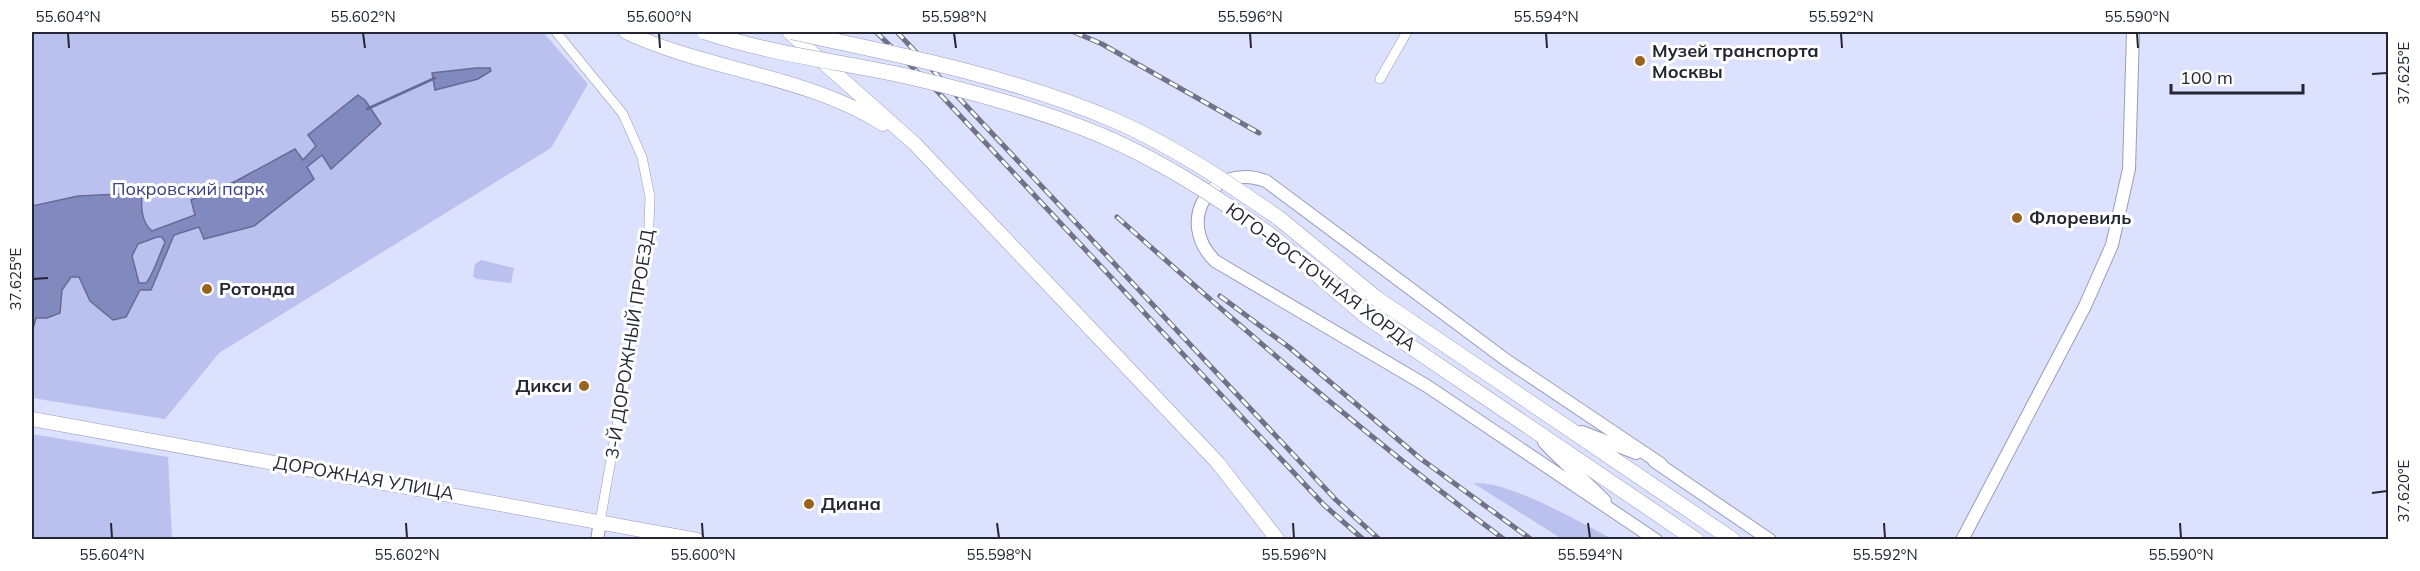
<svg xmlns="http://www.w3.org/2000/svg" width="2420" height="571" viewBox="0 0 2420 571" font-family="Mulish,sans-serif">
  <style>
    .green { fill: #bac1ee }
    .water { fill: #8289bf; stroke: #666b95; stroke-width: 1.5; fill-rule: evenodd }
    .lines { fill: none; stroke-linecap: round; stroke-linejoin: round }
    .stream { stroke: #666b95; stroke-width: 3 }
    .minor-casing { stroke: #979cbe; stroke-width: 10 }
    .tertiary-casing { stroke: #979cbe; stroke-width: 14 }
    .secondary-casing { stroke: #979cbe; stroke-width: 15 }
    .primary-casing { stroke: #979cbe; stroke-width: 16 }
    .minor { stroke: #fff; stroke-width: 9 }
    .tertiary { stroke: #fff; stroke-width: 12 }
    .secondary { stroke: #fff; stroke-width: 14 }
    .primary { stroke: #fff; stroke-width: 15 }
    .rail-casing { stroke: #707387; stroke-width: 5 }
    .rail { stroke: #fff; stroke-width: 3; stroke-dasharray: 9; stroke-linecap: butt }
    .primary-bridge-casing { stroke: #979cbe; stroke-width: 16; stroke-linecap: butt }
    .primary-bridge { stroke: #fff; stroke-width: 15 }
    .ticks { fill: none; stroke: #242633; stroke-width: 2 }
    .poi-dot { fill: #9a641d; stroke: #fff; stroke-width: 2 }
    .labels { text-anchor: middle; stroke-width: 6; stroke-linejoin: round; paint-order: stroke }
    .poi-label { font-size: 18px; font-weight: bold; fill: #242633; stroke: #fff; text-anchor: start }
    .park-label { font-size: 18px; fill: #3b3e81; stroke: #fff }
    .street-label { font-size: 18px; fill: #242633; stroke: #fff }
    .neatline { fill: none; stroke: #242633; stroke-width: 2 }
    .ticks-label { font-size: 15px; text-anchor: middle; fill: #242633 }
  </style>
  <rect width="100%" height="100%" fill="#dce1fe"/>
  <path class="green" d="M32 32H543L588 84 551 148 219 353 165 419 32 398Z
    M481 260 514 268 511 283 477 279 473 276 475 264Z
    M32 434 168 457 172 539H32Z
    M1473 483C1511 481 1578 522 1613 539H1562Z"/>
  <path class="water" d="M476 68H490L491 71 478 79 435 90 432 73Z
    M358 95 365 100 381 124 331 169 322 155 307 167 314 179 254 226 204 239 199 227 174 235 151 290H140L126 317 113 320 90 301 79 277H71L62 290 60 313 47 318H36L32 332V206L78 196 142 193C141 207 141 222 152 231L195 215 191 200 236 181 295 149 303 160 316 146 308 135ZM157 237H162L165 242C161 251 152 277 146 283H139L132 256 138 244Z"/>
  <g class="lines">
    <path class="stream" d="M367 109 435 78"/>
    <g class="minor-casing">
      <path id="minor" d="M556 32 623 114 642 157 650 197 648 250 600 522
        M1380 79 1407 32"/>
    </g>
    <g class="tertiary-casing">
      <path id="tertiary" d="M1582 432 1636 453
        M1544 442C1563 463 1585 480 1605 501
        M1654 461 1770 540
        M597 540 600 522
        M1656 540 1427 386 1215 261C1174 220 1212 161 1266 181L1506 360 1661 464
        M1962 540 2085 306 2112 245 2129 169 2133 32"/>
    </g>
    <g class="secondary-casing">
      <path id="secondary" d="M626 32C706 70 808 76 883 124
        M789 32 915 144 1217 462 1278 540
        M32 419 697 540"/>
    </g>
    <g class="primary-casing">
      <path id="primary" d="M1280 219 1376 298 1733 540
        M1274 238 1367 317 1696 540"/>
    </g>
    <use href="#minor" class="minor"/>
    <use href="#tertiary" class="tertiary"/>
    <use href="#secondary" class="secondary"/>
    <use href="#primary" class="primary"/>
    <g class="rail-casing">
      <path id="rail" d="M876 32 937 91 1324 505 1364 540
        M897 32 1336 500 1380 540
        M1074 32 1102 44 1259 133
        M1117 217C1243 329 1370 440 1505 540
        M1220 296 1290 348 1421 459 1532 540"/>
    </g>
    <use href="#rail" class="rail"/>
    <g class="primary-bridge-casing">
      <path id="primary-bridge" d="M705 32C770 54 842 62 910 77 964 90 1019 104 1072 124 1145 150 1212 193 1274 238
        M792 32C901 55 1013 77 1116 121 1175 147 1228 183 1280 219"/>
    </g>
    <use href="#primary-bridge" class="primary-bridge"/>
  </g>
  <path class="ticks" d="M68 33 69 48M363 33 365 48M659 33 660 48M954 33 956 48M1250 33 1251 48M1546 33 1547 48M1841 33 1842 48M2137 33 2138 48M2372 74 2387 73M33 279 48 278M2372 493 2387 491M111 523 112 538M406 523 407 538M702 523 703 538M997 523 999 538M1293 523 1294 538M1588 523 1590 538M1884 523 1885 538M2180 523 2181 538"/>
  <g class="poi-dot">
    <circle cx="1640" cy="61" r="6"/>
    <circle cx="2017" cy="218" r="6"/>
    <circle cx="207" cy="289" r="6"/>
    <circle cx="584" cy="386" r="6"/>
    <circle cx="809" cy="504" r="6"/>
  </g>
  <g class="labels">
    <g class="poi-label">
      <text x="1652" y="57">Музей транспорта<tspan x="1652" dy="21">Москвы</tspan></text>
      <text x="2029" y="224">Флоревиль</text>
      <text x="219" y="295">Ротонда</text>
      <text x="572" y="392" text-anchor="end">Дикси</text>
      <text x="821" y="510">Диана</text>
    </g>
    <g class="park-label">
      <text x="188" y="195">Покровский парк</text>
    </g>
    <g class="street-label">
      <text transform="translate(1321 277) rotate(37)" y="6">ЮГО-ВОСТОЧНАЯ ХОРДА</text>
      <text transform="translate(630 344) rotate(-81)" y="6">3-Й ДОРОЖНЫЙ ПРОЕЗД</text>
      <text transform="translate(364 478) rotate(10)" y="6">ДОРОЖНАЯ УЛИЦА</text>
    </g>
  </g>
  <rect width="2420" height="571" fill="none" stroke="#ffffff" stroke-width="66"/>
  <path d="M2171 84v9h132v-9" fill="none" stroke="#242633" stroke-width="3"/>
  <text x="2180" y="84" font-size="18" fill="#242633" stroke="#ffffff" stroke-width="4.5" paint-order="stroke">100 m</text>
  <rect x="33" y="33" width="2354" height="505" class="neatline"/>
  <g class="ticks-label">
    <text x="68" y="22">55.604°N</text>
    <text x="363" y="22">55.602°N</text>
    <text x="659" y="22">55.600°N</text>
    <text x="954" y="22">55.598°N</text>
    <text x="1250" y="22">55.596°N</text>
    <text x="1546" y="22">55.594°N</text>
    <text x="1841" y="22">55.592°N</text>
    <text x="2137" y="22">55.590°N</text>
    <text transform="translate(2404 73) rotate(-90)" y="5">37.625°E</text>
    <text transform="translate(16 279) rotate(-90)" y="5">37.625°E</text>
    <text transform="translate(2404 491) rotate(-90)" y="5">37.620°E</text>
    <text x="112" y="560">55.604°N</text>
    <text x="407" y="560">55.602°N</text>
    <text x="703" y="560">55.600°N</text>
    <text x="999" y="560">55.598°N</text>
    <text x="1294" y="560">55.596°N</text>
    <text x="1590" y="560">55.594°N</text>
    <text x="1885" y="560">55.592°N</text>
    <text x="2181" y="560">55.590°N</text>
  </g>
</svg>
